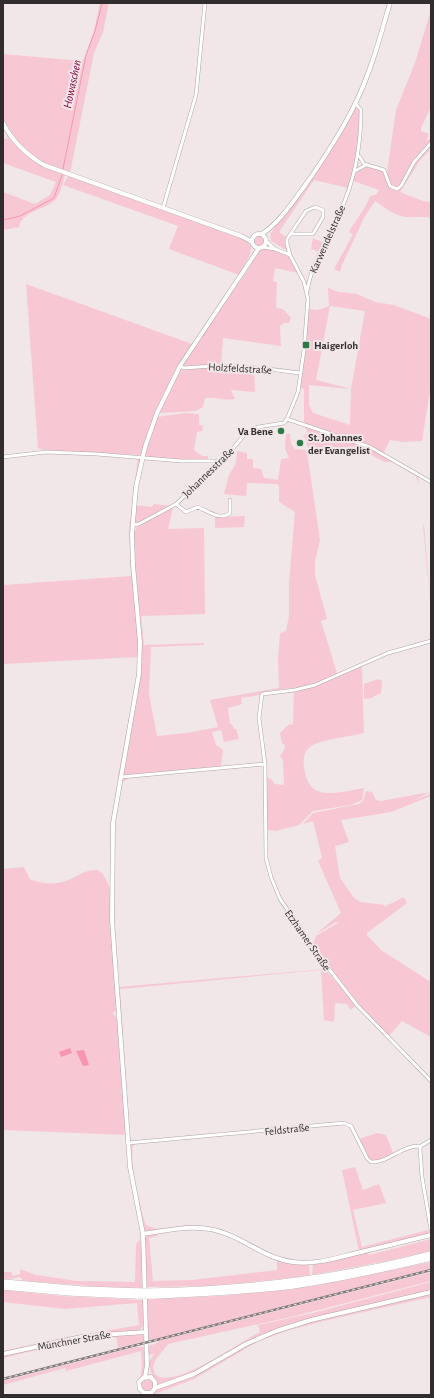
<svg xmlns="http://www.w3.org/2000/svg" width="434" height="1398" viewBox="0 0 434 1398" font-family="'Alegreya Sans',sans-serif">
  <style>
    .green { fill: #f7c8d3; fill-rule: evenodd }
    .water { fill: #f994b1 }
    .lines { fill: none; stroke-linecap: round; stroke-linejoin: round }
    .stream { stroke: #f994b1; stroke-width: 1 }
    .minor-casing { stroke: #aea4a6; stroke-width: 4 }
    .tertiary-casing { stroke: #aea4a6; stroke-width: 5 }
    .motorway-casing { stroke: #aea4a6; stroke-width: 6 }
    .minor { stroke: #fff; stroke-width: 3 }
    .tertiary { stroke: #fff; stroke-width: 4 }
    .motorway { stroke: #fff; stroke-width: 5.5 }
    .rail-casing { stroke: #817a7b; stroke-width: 2.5 }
    .rail { stroke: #f1e6e8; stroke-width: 1; stroke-dasharray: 3; stroke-linecap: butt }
    .motorway-bridge-casing { stroke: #aea4a6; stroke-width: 6; stroke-linecap: butt }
    .motorway-bridge { stroke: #fff; stroke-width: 5.5 }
    .poi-dot { fill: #2d7948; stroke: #f1e6e8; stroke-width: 1.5 }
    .labels { text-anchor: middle; stroke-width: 4; stroke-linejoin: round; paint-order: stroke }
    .street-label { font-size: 11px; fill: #312d2e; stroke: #f1e6e8 }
    .poi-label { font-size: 11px; font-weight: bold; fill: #312d2e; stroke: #f1e6e8; text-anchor: start }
    .water-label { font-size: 12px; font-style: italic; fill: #81033f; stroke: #f1e6e8 }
  </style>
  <rect width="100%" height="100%" fill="#f1e6e8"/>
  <path class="green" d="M100 3H109L103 32 94 53 70 173 49 166 35 157 17 141 4 123 3 54 83 61 94 31Z
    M431 10V107L421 128V131L429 134 426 141 431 138V149L421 159 400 192 423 201 431 202V218C422 216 415 218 406 217 395 216 384 207 375 201L365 216 342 265 340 272 334 269 353 234 349 232C355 220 366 209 370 196L376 195 379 190 353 181C359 162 368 165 383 171L390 184 387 172 396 110 415 63Z
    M355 107 360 110 358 151 348 188 314 180 279 232 286 237 288 251 271 241 270 234 311 179Z
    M3 125C14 145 43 166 65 175 63 182 61 193 56 199 46 210 21 211 19 227L3 230V192L35 204 50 195 56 182 3 163V137L6 139 8 138 3 130Z
    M68 176 247 240 251 247 250 255 239 275 169 249 178 226 63 185Z
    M253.5 241a5.5 5.5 0 1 1 11 0a5.5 5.5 0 1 1-11 0Z
    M313 238 324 243 320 252 311 249Z
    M261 249H269L289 255 298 273 275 268 273 281 277 282 276 308 283 309 291 318 289 323H284L280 326 281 346 223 338 221 365 184 366 183 364C204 332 226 301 248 270 252 264 255 253 261 249Z
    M26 284 192 344C170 379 153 415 141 455L44 450 38 448Z
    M328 288 339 292 357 294 375 302 394 305 431 319V384L422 441 403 442 390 440 384 452 386 456 418 476 419 485 416 476 393 462H385L371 455 356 450 331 449 307 452 320 540 315 562V575L327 619 321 621 337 673 336 675 309 686 267 691 260 695 241 698 242 704 228 708 230 724H232L234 729H236L239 739 224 742 221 730 212 732 216 745 223 750 221 766 130 777 123 782 120 789 118 776 137 675 138 657 3 664V585L131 576 129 530 138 458 140 461 132 506 133 535 137 527 173 507 168 529 204 528 205 614 141 616 144 645 204 643V645L151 647 149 694 157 736 187 733 218 727 210 700 279 688 278 661 280 633 286 631 289 616V582L295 512 279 502V486L277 484 247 483 246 496 224 494 229 475 236 463 237 451 247 453V459H253V468L261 469 264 478 278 480 281 459 289 458 285 448 286 434H290L291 444 295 449 307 450 308 448 305 437H302L308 433 304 425V389L299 387 309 309 318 310 329 306ZM330 306 365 311 351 389 316 380ZM309 385 351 389 350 425 313 413 309 405Z
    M211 366 254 368 255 392 231 390 235 399C224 401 216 397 205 398L203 407 196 411 160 413 159 411 180 370Z
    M185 413 199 414V425L203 426 202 431 197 432 194 450 202 456H208V460L187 461 145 456 157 417Z
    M154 504 172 506 138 523 135 521 136 505 152 507Z
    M245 516 244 527 215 528V517Z
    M423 525H424L431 612Z
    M360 666 362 668 364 733C352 736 318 740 310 747 304 751 303 760 304 767 308 804 338 792 364 788L362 800 351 805 313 811 299 825 276 831 268 830 265 776 271 779 275 784 284 785 283 760 280 756 284 750 285 745 282 743 280 733 288 725 293 724 294 690 330 680Z
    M378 679 382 681 381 693 371 698 364 699V684Z
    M366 791 372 792 376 800 381 801 430 792 412 801 431 794V796L391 812 341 820 349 842 335 846 340 878 354 898 360 902 385 905 384 907 404 897 407 903 367 933V935L381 950 431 982V1037L402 1021 388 1037 350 995 313 945 316 936 338 923 336 922 315 935 341 913 318 861 322 858 313 821 303 824 313 813 359 804 363 801Z
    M24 867 30 879C37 883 53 885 62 882 75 879 83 869 98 870L103 874 111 890 117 1010 113 1013 118 1021 126 1135 3 1130V869Z
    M325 969 356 1005 351 1010 347 1004 335 1003 334 1022 324 1020 321 970 120 989 130 1139 133 1142 130 1141 119 987Z
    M377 1133 386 1135 393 1153C387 1158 377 1163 369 1160L359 1139Z
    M134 1144C127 1152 141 1213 146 1225L156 1229 189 1225 213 1227V1228L184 1226 148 1232 145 1231 132 1171 130 1145Z
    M355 1167 363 1190 379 1184 386 1203 353 1210 362 1247 428 1230 430 1234 359 1251 342 1170Z
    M157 1233V1236L149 1238 153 1281 192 1280 277 1270V1261L309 1264 310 1276 214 1286 147 1287 144 1241 146 1236Z
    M431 1239V1251L387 1261 312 1275 313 1264 367 1252 369 1255Z
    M141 1240 142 1288 100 1287 24 1281 20 1277 3 1280V1272H11L13 1276 20 1274V1269L36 1275 77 1281 135 1282 136 1245 137 1242Z
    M431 1262V1269L148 1341 147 1299 219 1296 304 1287Z
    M431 1272V1281L295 1316 168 1344 156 1359 153 1367 155 1374C172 1392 241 1341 260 1332L258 1325 313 1313 431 1282V1297L328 1320 286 1331 257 1342 194 1379 152 1395 157 1389 158 1384C153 1375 150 1373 149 1362L154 1354 149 1355V1346L157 1343 158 1341Z
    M3 1290 62 1296 143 1300 144 1324 140 1330 145 1341 118 1348 116 1337 70 1342 3 1358V1351L62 1338 134 1326 139 1325 137 1303 65 1309 3 1302Z
    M136 1347H145L144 1373 140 1379 142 1366 141 1351 66 1371 65 1368 3 1385V1381Z
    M141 1385a6 6 0 1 1 12 0a6 6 0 1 1-12 0Z"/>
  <path class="water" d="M70 1048 72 1053 61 1057 59 1052Z
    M84 1050 89 1065 83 1066 76 1051Z"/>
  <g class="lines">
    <path class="stream" d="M63 169 86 55 95 31 102 3
      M3 220 20 216 54 198 62 175"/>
    <g class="minor-casing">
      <path id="minor" d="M359 156 364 164 384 170 390 186 397 189 401 186 414 162 431 143
        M355 171 366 165
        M163 208 196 95 205 3
        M267 242 274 248
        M290 255 287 244V239L306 211 315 207 323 210V217L313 234H292
        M307 291C312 263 328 237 340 212 355 180 361 145 361 110L355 103
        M180 366 184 368C223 364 261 367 300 373
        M287 419 370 447 431 482
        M3 457 46 452 97 454 181 461H221
        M176 504 186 512 198 507C208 511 220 521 230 513V500
        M133 525 139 524 176 504 226 457 245 434 258 427 284 423 287 419 298 392 304 350 308 299 304 282 290 255 275 249 263 247
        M265 764 266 858 271 877 280 899 329 969 357 1005 431 1081
        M121 777 265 764 259 718 262 694 295 690 315 685 388 653 431 641
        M431 1140 421 1146 420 1149 422 1177 431 1230
        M128 1143 344 1123 351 1126 367 1158 371 1162C389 1163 401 1145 421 1146"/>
    </g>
    <g class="tertiary-casing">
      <path id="tertiary" d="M3 123C12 141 27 155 44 165L241 236 252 242
        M252 241a7 7 0 1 1 14 0a7 7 0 1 1-14 0Z
        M262 234C280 222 291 204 304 187 323 160 341 133 355 104 371 72 380 37 390 3
        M143 1234C171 1230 199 1222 227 1234 250 1243 268 1259 293 1262 315 1265 336 1258 357 1253 381 1247 406 1241 431 1235
        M3 1354 86 1336 146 1332
        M145 1377 147 1365 143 1234 130 1167 112 920 113 823 139 674 140 642 133 565 132 534 136 487 145 447 157 413 180 366 259 248
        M155 1388 194 1374 246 1344 276 1331 311 1320 431 1292
        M150 1395 155 1388V1382L151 1377 143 1378 139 1382 140 1389 144 1393H151"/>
    </g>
    <g class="motorway-casing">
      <path id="motorway" d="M3 1282 81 1289 138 1291
        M3 1287 71 1293 138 1296
        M153 1291C246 1289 340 1278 431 1254
        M153 1296C199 1294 246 1292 293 1286 340 1279 385 1269 431 1258"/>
    </g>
    <use href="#minor" class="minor"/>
    <use href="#tertiary" class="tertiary"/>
    <use href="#motorway" class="motorway"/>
    <g class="rail-casing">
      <path id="rail" d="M3 1379 431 1270"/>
    </g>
    <use href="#rail" class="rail"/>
    <g class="motorway-bridge-casing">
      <path id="motorway-bridge" d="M138 1291H153
        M138 1296H153"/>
    </g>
    <use href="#motorway-bridge" class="motorway-bridge"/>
  </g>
  <g class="poi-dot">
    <rect x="302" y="341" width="8" height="8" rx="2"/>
    <circle cx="281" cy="431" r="4"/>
    <circle cx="300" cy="443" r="4"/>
  </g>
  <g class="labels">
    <g class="street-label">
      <text transform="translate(327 239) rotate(-66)" y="4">Karwendelstraße</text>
      <text transform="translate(240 368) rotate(3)" y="4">Holzfeldstraße</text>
      <text transform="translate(208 472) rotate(-44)" y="4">Johannesstraße</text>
      <text transform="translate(308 940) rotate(55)" y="4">Etzhamer Straße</text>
      <text transform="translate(287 1129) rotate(-6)" y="4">Feldstraße</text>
      <text transform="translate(74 1340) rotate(-10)" y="4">Münchner Straße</text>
    </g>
    <g class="poi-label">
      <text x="314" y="349">Haigerloh</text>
      <text x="273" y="435" text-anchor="end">Va Bene</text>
      <text x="308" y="441">St. Johannes<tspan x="308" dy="13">der Evangelist</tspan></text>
    </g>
    <g class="water-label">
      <text transform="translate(72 84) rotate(-78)" y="4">Howaschen</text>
    </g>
  </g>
  <rect width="434" height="1398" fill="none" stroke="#312d2e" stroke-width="8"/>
</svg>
